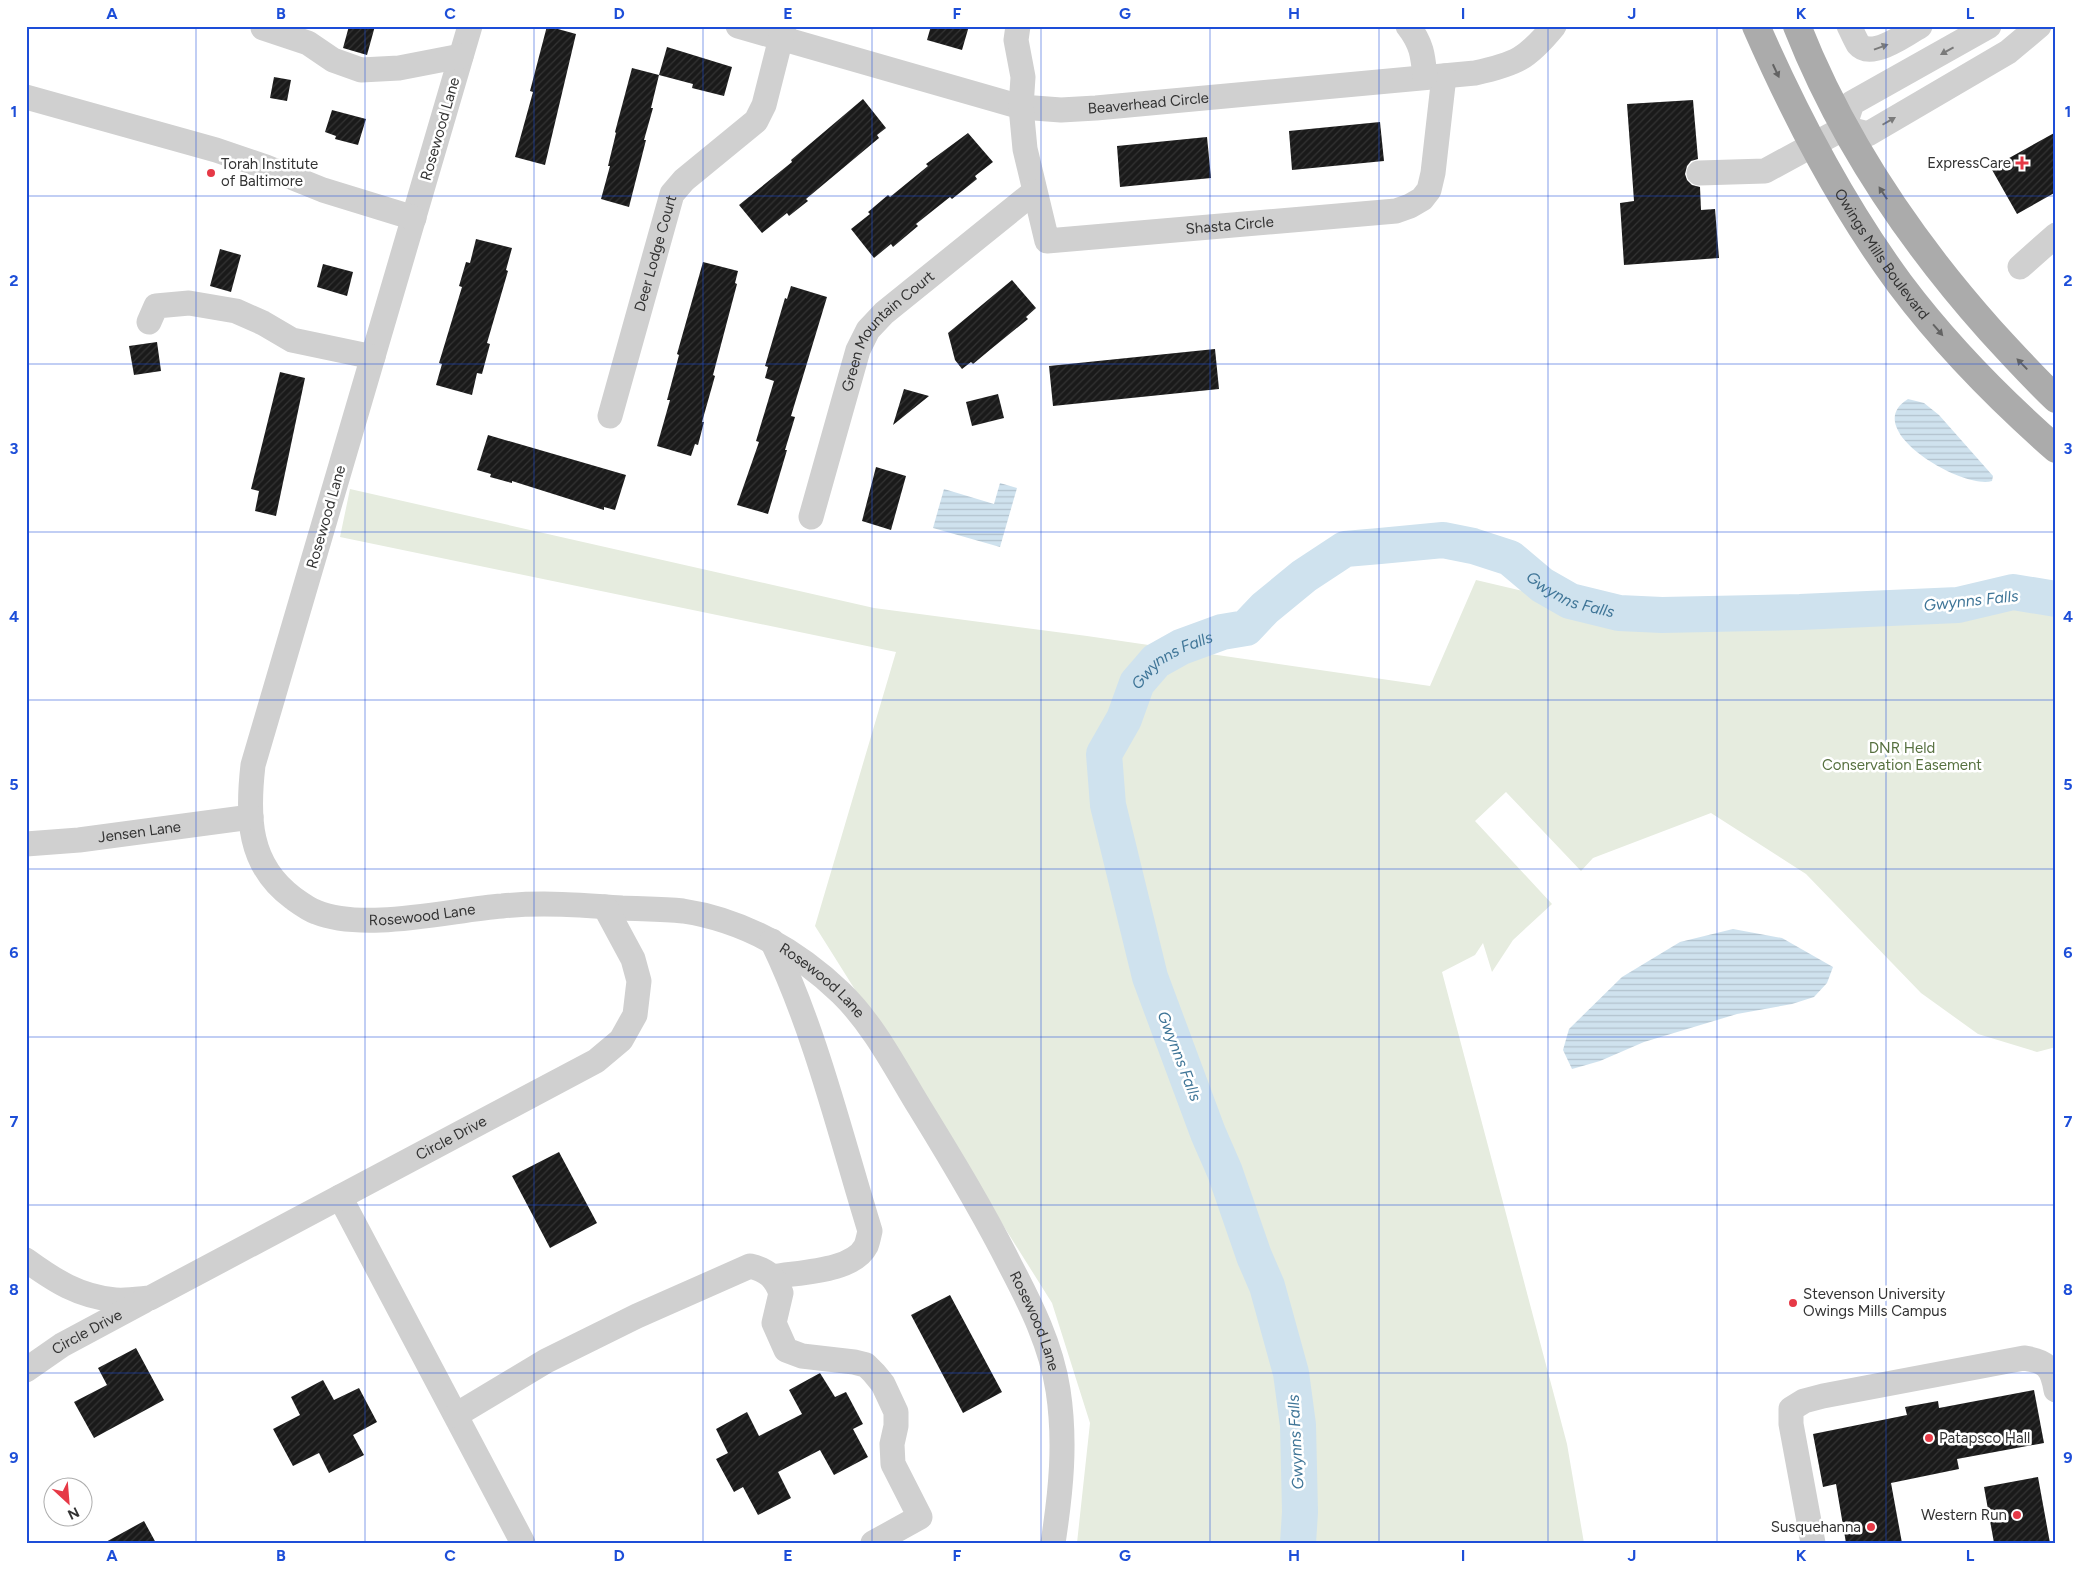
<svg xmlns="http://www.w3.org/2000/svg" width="2082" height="1569" viewBox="0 0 2082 1569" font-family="Figtree,sans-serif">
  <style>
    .green { fill: #e6ecdf }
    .water { fill: url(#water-rules) }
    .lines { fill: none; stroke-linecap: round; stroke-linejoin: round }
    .river { stroke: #cfe2ee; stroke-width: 36 }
    .building { fill: url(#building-hatch) }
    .minor { stroke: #d0d0d0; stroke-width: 25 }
    .major { stroke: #ababab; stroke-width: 28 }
    .oneway { fill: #7a7a7a }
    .oneway2 { fill: #636363 }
    .grid { fill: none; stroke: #1d4ed8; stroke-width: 1; stroke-opacity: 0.55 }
    .poi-dot { fill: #e63946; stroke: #fff; stroke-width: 2 }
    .labels { text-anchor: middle; stroke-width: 5; stroke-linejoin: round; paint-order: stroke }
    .street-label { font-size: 15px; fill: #333; stroke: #fff }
    .poi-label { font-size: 15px; fill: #333; stroke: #fff; text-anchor: end }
    .park-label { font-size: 15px; fill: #56703f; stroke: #fff }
    .water-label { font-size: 16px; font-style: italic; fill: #3f7597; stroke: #fff }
    .neatline { fill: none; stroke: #1d4ed8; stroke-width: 2 }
    .grid-label { font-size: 16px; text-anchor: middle; font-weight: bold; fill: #1d4ed8 }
  </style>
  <defs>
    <pattern id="water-rules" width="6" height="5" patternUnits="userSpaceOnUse" patternTransform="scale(1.25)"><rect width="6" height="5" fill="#cfe2ee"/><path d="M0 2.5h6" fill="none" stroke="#b2c2cd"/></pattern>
    <pattern id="building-hatch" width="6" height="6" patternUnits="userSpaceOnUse" patternTransform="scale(1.25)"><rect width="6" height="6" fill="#1a1a1a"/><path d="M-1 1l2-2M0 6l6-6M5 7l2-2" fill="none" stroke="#333"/></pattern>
  </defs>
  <rect width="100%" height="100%" fill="#fff"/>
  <path class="green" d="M350 489 874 608 1087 636 1430 686 1476 580 1590 607 1688 620 1925 602 2007 582 2056 603V1047L2037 1052 1978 1034 1921 993 1806 874 1711 813 1593 858 1581 871 1506 792 1475 821 1552 904 1513 940 1492 972 1483 943 1475 955 1442 972 1567 1444 1584 1543H1077L1090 1423 1052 1303 815 926 896 652 340 537Z"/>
  <path class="water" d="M1908 399 1924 403 1939 415 1993 476 1992 481C1963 490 1858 429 1908 399Z
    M1000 483 1017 488 1000 547 933 528 944 489 994 504Z
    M1733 929 1782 938 1833 967 1827 983 1814 997 1792 1004 1737 1014 1644 1042 1600 1061 1572 1069 1563 1050 1569 1029 1622 977 1680 942Z"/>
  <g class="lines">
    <path class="river" id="s1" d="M1298 1543 1300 1512 1298 1425 1291 1373 1267 1286 1254 1256 1225 1172 1208 1133 1150 977 1108 805 1104 754 1124 719 1137 683 1156 661 1181 647 1222 632 1246 628 1265 608 1304 576 1345 549 1380 546 1443 540 1473 546 1510 558 1542 585 1570 601 1619 613 1662 615 1800 612 1958 605 2013 592 2056 599"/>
  </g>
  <path class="building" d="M349 26H375L367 55 343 48Z
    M547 26 576 34 545 165 515 157 533 92 530 91Z
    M931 26H969L962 50 927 40Z
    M667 47 732 67 724 96 692 88 693 84 659 75 651 108H653L644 140H646L629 207 601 199 610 166H608L616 133 615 132 632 68 659 75Z
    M274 77 291 80 287 101 270 98Z
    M863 99 886 128 877 135 879 138 806 199 808 201 789 216 787 213 762 233 739 205 792 162 791 160Z
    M1693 100 1698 159 1691 161 1687 166 1685 174 1687 180 1692 185 1700 187 1701 210 1715 209 1719 258 1624 265 1620 203 1634 201 1627 104Z
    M332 110 366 119 358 145 335 139 336 136 325 132Z
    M1380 122 1384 161 1292 170 1289 131Z
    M2056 132V192L2017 214 1991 168Z
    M968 133 993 162 975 176 977 179 952 199 950 197 916 224 918 226 893 247 891 244 874 258 851 229 870 214 868 212 888 195 890 197 928 166 926 164Z
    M1207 137 1211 178 1120 187 1117 146Z
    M476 239 512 248 506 270 508 271 487 343 490 344 482 374 477 373 472 395 436 385 442 364 439 363 462 287 459 286 466 262 470 263Z
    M220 249 241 255 231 292 210 286Z
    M703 262 738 271 735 283 737 284 713 375 715 376 702 422H704L698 445 695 444 691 456 657 446 670 400H667L679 355 677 354Z
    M323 264 353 272 347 296 317 287Z
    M1012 280 1036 308 1026 317 1028 319 991 349 973 364 971 362 962 369 955 360 948 333Z
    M791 286 827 297 791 416 795 417 785 450H787L768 514 737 505 759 442 756 441 774 381 765 378 768 367 765 366 785 298 787 299Z
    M157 342 161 371 134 375 129 346Z
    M1215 349 1219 389 1053 406 1049 366Z
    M280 372 305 378 276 516 255 511 259 491 251 489Z
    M904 389 929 396 893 425Z
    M998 394 1004 418 972 426 966 402Z
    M488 435 626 475 615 510 604 507V510L512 481V483L490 477 491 474 477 470Z
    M876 467 906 476 891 530 862 521Z
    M559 1152 597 1223 550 1248 512 1176Z
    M950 1295 1002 1392 963 1413 911 1315Z
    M136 1348 164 1400 94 1438 74 1402 107 1385 98 1368Z
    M820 1373 835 1397 846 1392 863 1424 853 1429 868 1457 834 1475 820 1450 778 1472 791 1498 758 1515 743 1487 734 1492 716 1459 728 1453 716 1429 747 1412 759 1436 802 1414 789 1390Z
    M323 1380 334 1400 359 1388 377 1422 353 1435 364 1455 329 1473 319 1453 293 1466 273 1429 300 1415 291 1397Z
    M2034 1390 2044 1443 1957 1459 1959 1469 1891 1483 1902 1543H1846L1836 1484 1823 1487 1813 1434 1907 1415 1905 1407 1938 1401 1939 1408Z
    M2038 1477 2050 1543H1994L1984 1487Z
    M144 1521 156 1543H104Z"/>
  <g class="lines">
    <g class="minor">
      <path id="s2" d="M470 26 253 765C247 817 248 865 293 898 300 903 308 909 316 912 365 932 450 910 502 906 542 902 582 905 622 908 642 909 663 909 683 911 743 920 797 951 841 993 874 1025 896 1069 920 1108 952 1160 983 1211 1010 1265 1031 1305 1051 1345 1058 1390 1066 1442 1061 1491 1053 1543"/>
      <path id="s3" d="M738 26 1021 107 1061 110 1096 108 1475 73C1516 64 1527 59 1554 26"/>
      <path id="s4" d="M1018 26 1016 40 1023 77 1021 107 1025 149 1047 241 1396 211 1410 206 1422 199 1429 190 1433 173 1444 76"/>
      <path d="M1408 26C1422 44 1423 56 1425 77"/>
      <path d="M1849 26C1852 32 1855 39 1858 44 1871 60 1907 34 1920 26"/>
      <path d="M263 28 308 43 333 60 361 70 399 68 461 56"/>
      <path d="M26 97 216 150 266 167 323 190 414 218"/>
      <path d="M1844 128 1852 103 1989 26"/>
      <path d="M1699 173 1765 171 1844 128 1868 134 2008 52 2039 26"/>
      <path d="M2020 267 2056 235"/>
      <path d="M149 322 156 306 189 303 236 311 263 323 292 340 373 357"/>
      <path id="s5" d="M610 416 672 194 684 180 756 121 764 105 784 26"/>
      <path id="s6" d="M811 517 858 350 868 330 884 313 1034 192"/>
      <path id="s7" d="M26 844 79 840 251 817"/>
      <path d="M772 941C816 1032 840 1134 870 1231 869 1235 868 1241 866 1246 853 1272 798 1272 772 1277"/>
      <path d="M340 1197 523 1543"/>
      <path id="s8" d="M26 1260C55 1281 78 1296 115 1300 126 1301 139 1299 150 1298L596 1061 621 1040 635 1015 639 981 633 959 605 907"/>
      <path id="s9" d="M26 1370 62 1345 144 1301"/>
      <path d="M456 1415 546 1361 637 1316 750 1266C767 1270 775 1277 781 1293L774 1323 786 1350 802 1356 854 1362 866 1365 874 1373 883 1384 896 1412V1426L892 1444 893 1464 920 1517 873 1543"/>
      <path d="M1813 1543 1791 1424V1409L1804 1401 1823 1396 2024 1358C2046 1361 2052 1367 2056 1390"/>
    </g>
    <g class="major">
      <path id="s10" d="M1756 26C1796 117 1841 204 1900 284 1945 344 1999 399 2056 449"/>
      <path d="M1797 26C1842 140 1909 239 1990 330 2011 353 2033 377 2056 399"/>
    </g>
  </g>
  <defs><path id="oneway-solid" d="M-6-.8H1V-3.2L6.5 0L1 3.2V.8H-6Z" transform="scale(1.25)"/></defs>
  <g class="oneway">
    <use href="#oneway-solid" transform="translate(1881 47) rotate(-20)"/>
    <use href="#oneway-solid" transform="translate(1947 51) rotate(151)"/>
    <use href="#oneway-solid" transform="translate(1889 121) rotate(-30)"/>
  </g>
  <g class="oneway2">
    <use href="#oneway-solid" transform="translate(1776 71) rotate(65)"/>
    <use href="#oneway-solid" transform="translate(1883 193) rotate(-123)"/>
    <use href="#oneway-solid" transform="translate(1938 330) rotate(49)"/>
    <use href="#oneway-solid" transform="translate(2022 364) rotate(-134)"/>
  </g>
  <path class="grid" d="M196 26V1543M365 26V1543M534 26V1543M703 26V1543M872 26V1543M1041 26V1543M1210 26V1543M1379 26V1543M1548 26V1543M1717 26V1543M1886 26V1543M26 196H2056M26 364H2056M26 532H2056M26 700H2056M26 869H2056M26 1037H2056M26 1205H2056M26 1373H2056"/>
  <g class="poi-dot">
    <path d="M2019.5 155.5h5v5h5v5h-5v5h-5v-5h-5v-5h5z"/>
    <circle cx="211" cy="173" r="5"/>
    <circle cx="1793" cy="1303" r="5"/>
    <circle cx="1929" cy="1438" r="5"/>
    <circle cx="2017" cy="1515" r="5"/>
    <circle cx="1871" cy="1527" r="5"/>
  </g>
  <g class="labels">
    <g class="street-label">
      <text dy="5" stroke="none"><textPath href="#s3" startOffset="422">Beaverhead Circle</textPath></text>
      <text transform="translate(440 129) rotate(-74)" y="5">Rosewood Lane</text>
      <text dy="5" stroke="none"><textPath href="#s4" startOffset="402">Shasta Circle</textPath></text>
      <text dy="5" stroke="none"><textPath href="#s5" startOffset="169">Deer Lodge Court</textPath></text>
      <text dy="5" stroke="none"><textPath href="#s10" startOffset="261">Owings Mills Boulevard</textPath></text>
      <text dy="5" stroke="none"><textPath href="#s6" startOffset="206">Green Mountain Court</textPath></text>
      <text transform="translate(326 517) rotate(-74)" y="5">Rosewood Lane</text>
      <text dy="5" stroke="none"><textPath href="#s7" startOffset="114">Jensen Lane</textPath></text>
      <text dy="5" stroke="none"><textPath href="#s2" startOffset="1051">Rosewood Lane</textPath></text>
      <text dy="5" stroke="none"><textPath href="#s2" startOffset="1471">Rosewood Lane</textPath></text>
      <text dy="5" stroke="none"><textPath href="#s8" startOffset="475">Circle Drive</textPath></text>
      <text dy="5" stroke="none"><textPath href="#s2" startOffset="1876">Rosewood Lane</textPath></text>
      <text dy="5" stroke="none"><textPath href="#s9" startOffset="72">Circle Drive</textPath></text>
    </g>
    <g class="poi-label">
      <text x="2011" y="168">ExpressCare</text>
      <text x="221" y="169" text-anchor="start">Torah Institute<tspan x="221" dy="17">of Baltimore</tspan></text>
      <text x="1803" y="1299" text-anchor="start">Stevenson University<tspan x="1803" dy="17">Owings Mills Campus</tspan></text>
      <text x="1939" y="1443" text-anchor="start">Patapsco Hall</text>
      <text x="2007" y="1520">Western Run</text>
      <text x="1861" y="1532">Susquehanna</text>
    </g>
    <g class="park-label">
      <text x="1902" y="753">DNR Held<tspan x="1902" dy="17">Conservation Easement</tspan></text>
    </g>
    <g class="water-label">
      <text dy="6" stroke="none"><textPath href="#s1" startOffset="1391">Gwynns Falls</textPath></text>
      <text transform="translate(1971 600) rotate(-6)" y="6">Gwynns Falls</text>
      <text dy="6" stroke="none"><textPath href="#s1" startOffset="941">Gwynns Falls</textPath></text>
      <text transform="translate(1180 1056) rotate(69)" y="6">Gwynns Falls</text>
      <text transform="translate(1295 1442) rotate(-93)" y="6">Gwynns Falls</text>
    </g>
  </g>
  <rect width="2082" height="1569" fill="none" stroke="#ffffff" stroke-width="55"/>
  <g transform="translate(68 1502) rotate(154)"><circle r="24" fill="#ffffff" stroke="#adadad"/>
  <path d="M0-4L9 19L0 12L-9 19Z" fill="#e63946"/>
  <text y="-8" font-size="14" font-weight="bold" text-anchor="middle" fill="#333333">N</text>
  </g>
  <rect x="28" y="28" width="2026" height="1514" class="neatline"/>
  <g class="grid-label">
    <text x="112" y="19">A</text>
    <text x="281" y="19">B</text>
    <text x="450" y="19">C</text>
    <text x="619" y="19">D</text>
    <text x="788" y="19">E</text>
    <text x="957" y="19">F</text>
    <text x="1125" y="19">G</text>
    <text x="1294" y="19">H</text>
    <text x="1463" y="19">I</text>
    <text x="1632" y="19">J</text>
    <text x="1801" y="19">K</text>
    <text x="1970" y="19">L</text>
    <text x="14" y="117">1</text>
    <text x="2068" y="117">1</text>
    <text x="14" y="286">2</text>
    <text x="2068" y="286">2</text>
    <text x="14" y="454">3</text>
    <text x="2068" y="454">3</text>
    <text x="14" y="622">4</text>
    <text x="2068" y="622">4</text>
    <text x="14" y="790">5</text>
    <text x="2068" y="790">5</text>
    <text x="14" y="958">6</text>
    <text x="2068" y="958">6</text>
    <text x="14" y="1127">7</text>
    <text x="2068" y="1127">7</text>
    <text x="14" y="1295">8</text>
    <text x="2068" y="1295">8</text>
    <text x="14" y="1463">9</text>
    <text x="2068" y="1463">9</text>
    <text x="112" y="1561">A</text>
    <text x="281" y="1561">B</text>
    <text x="450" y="1561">C</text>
    <text x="619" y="1561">D</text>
    <text x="788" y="1561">E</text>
    <text x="957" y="1561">F</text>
    <text x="1125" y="1561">G</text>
    <text x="1294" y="1561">H</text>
    <text x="1463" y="1561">I</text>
    <text x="1632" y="1561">J</text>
    <text x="1801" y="1561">K</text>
    <text x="1970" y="1561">L</text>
  </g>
</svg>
